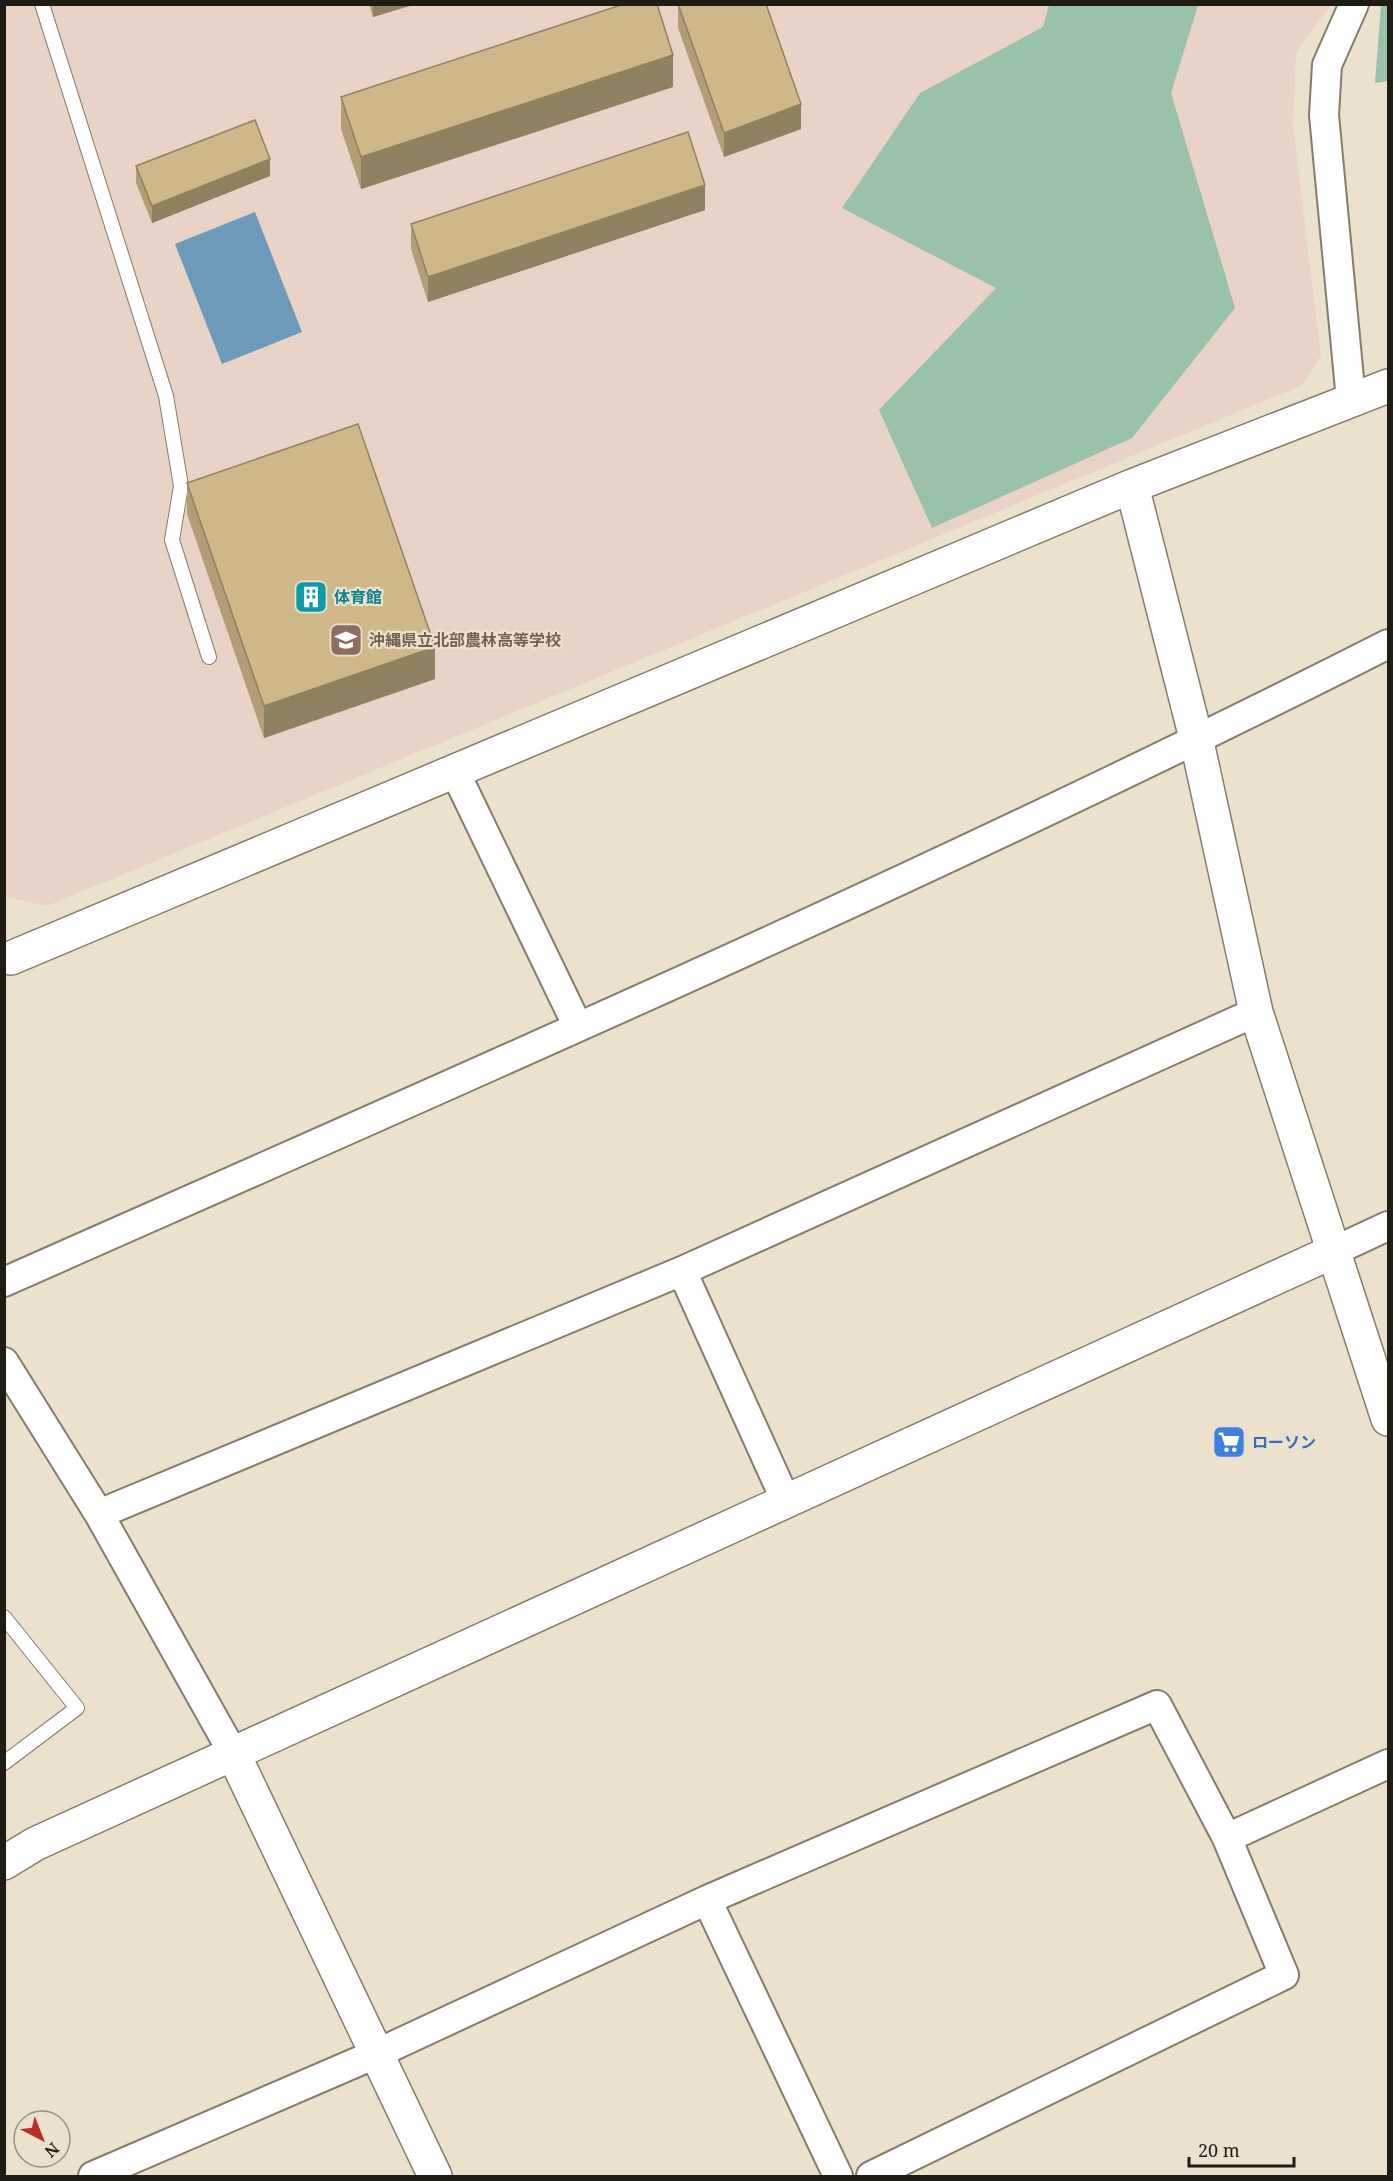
<svg xmlns="http://www.w3.org/2000/svg" width="1393" height="2181" viewBox="0 0 1393 2181" font-family="'Noto Serif','Noto Sans JP',serif">
  <style>
    .education { fill: #e8d3c6 }
    .green { fill: #9ac1aa }
    .water { fill: #6e9ab9 }
    .lines { fill: none; stroke-linecap: round; stroke-linejoin: round }
    .lane-casing { stroke: #867c69; stroke-width: 16 }
    .street-casing { stroke: #867c69; stroke-width: 32 }
    .secondary-casing { stroke: #867c69; stroke-width: 36 }
    .lane { stroke: #fff; stroke-width: 14 }
    .street { stroke: #fff; stroke-width: 28 }
    .secondary { stroke: #fff; stroke-width: 33 }
    .wall { fill: #b19e77 }
    .shaded-wall { fill: #908161 }
    .building { fill: #ceb88a; stroke: #908161; stroke-width: 1.5 }
    .labels { text-anchor: middle; stroke-width: 4.5; stroke-linejoin: round; paint-order: stroke }
    .culture-label { font-size: 16px; font-weight: bold; fill: #0d838f; stroke: #ebe1cc; text-anchor: start }
    .education-label { font-size: 16px; font-weight: bold; fill: #785e54; stroke: #ebe1cc; text-anchor: start }
    .shop-label { font-size: 16px; font-weight: bold; fill: #366cbe; stroke: #ebe1cc; text-anchor: start }
  </style>
  <rect width="100%" height="100%" fill="#ebe1cc"/>
  <path class="education" d="M4 5H1331L1296 52 1293 127 1321 355 1303 385 47 906 7 897 4 895Z"/>
  <path class="green" d="M1049 5H1198L1171 93 1235 308 1132 438 932 528 879 410 996 288 842 208 920 93 1043 27Z
    M1381 5H1388V81L1375 83Z"/>
  <path class="water" d="M255 212 302 332 222 364 175 244Z"/>
  <g class="lines">
    <g class="lane-casing">
      <path id="lane" d="M42 4 166 396 181 486 172 540 209 657
        M4 1617 77 1708 4 1763"/>
    </g>
    <g class="street-casing">
      <path id="street" d="M1351 400 1324 115 1327 65 1354 4
        M455 772 578 1027
        M1332 1252 1388 1226
        M682 1271 785 1499
        M4 1282C469 1076 935 874 1388 644
        M4 1362 99 1514 233 1753
        M99 1514 682 1271 1256 1012
        M1227 1838 1388 1764
        M707 1900 838 2176
        M93 2176 378 2053 707 1900 1157 1705 1227 1838 1284 1975 871 2176"/>
    </g>
    <g class="secondary-casing">
      <path id="secondary" d="M1132 486 1197 742 1256 1012 1388 1419
        M11 958 1132 486 1388 386
        M233 1753 435 2176
        M4 1863 35 1844 1332 1252"/>
    </g>
    <use href="#lane" class="lane"/>
    <use href="#street" class="street"/>
    <use href="#secondary" class="secondary"/>
  </g>
  <path class="wall" d="M369 4H416L373 17Z
    M678 4 801 129 724 157 678 28Z
    M673 87 361 189 341 129V97Z
    M136 166 270 176 152 223 136 183Z
    M705 210 428 302 411 249V224Z
    M187 483 435 679 264 738 187 514Z"/>
  <path class="shaded-wall" d="M373 4H416L373 17Z
    M673 55V87L361 189V157Z
    M801 104V129L724 157V133Z
    M270 159V176L152 223V206Z
    M705 185V210L428 302V277Z
    M435 647V679L264 738V706Z"/>
  <path class="building" d="M624 4H657L673 55 361 157 341 97Z
    M678 4H766L801 104 724 133Z
    M255 120 270 159 152 206 136 166Z
    M688 132 705 185 428 277 411 224Z
    M358 424 435 647 264 706 187 483Z"/>
  <defs>
    <g id="building-square" transform="scale(1.725)"><rect x="-9" y="-9" width="18" height="18" rx="4" fill="#0f9aa8" stroke="#ebe1cc"/><path d="M-4-6H4V6H1V3H-1V6H-4ZM-2.5-4.3h1.7v1.8h-1.7ZM.8-4.3h1.7v1.8H.8ZM-2.5-1h1.7V.8h-1.7ZM.8-1h1.7V.8H.8Z" fill="#fff"/></g>
    <g id="school-square" transform="scale(1.725)"><rect x="-9" y="-9" width="18" height="18" rx="4" fill="#8d6e63" stroke="#ebe1cc"/><path d="M0-5L7-2L0 1L-7-2ZM-4 1L0 2.5L4 1V4Q0 6-4 4Z" fill="#fff"/></g>
    <g id="supermarket-square" transform="scale(1.725)"><rect x="-9" y="-9" width="18" height="18" rx="4" fill="#3f7fe0" stroke="#ebe1cc"/><path d="M-6-5.5h2.5l.6 2H6L4.5 2H-2.5L-4.4-4H-6ZM-1.5 3.2a1.3 1.3 0 1 0 .1 0ZM3 3.2a1.3 1.3 0 1 0 .1 0Z" fill="#fff"/></g>
  </defs>
  <g fill-rule="evenodd">
    <use href="#building-square" x="311" y="597"/>
    <use href="#school-square" x="346" y="640"/>
    <use href="#supermarket-square" x="1229" y="1442"/>
  </g>
  <g class="labels">
    <g class="culture-label">
      <text x="334" y="603">体育館</text>
    </g>
    <g class="education-label">
      <text x="369" y="646">沖縄県立北部農林高等学校</text>
    </g>
    <g class="shop-label">
      <text x="1252" y="1448">ローソン</text>
    </g>
  </g>
  <rect width="1393" height="2181" fill="none" stroke="#1f1c14" stroke-width="12"/>
  <g transform="translate(42 2139) rotate(138)"><circle r="28" fill="#ebe1cc" stroke="#999282" stroke-width="1.5"/>
  <path d="M0-4.5L10 22L0 15L-10 22Z" fill="#bb2d28"/>
  <text y="-9" font-size="16" font-weight="bold" text-anchor="middle" fill="#1f1c14">N</text>
  </g>
  <path d="M1189 2157v9h105v-9" fill="none" stroke="#1f1c14" stroke-width="3"/>
  <text x="1198" y="2157" font-size="18" fill="#1f1c14" stroke="#ebe1cc" stroke-width="4.5" paint-order="stroke">20 m</text>
</svg>
